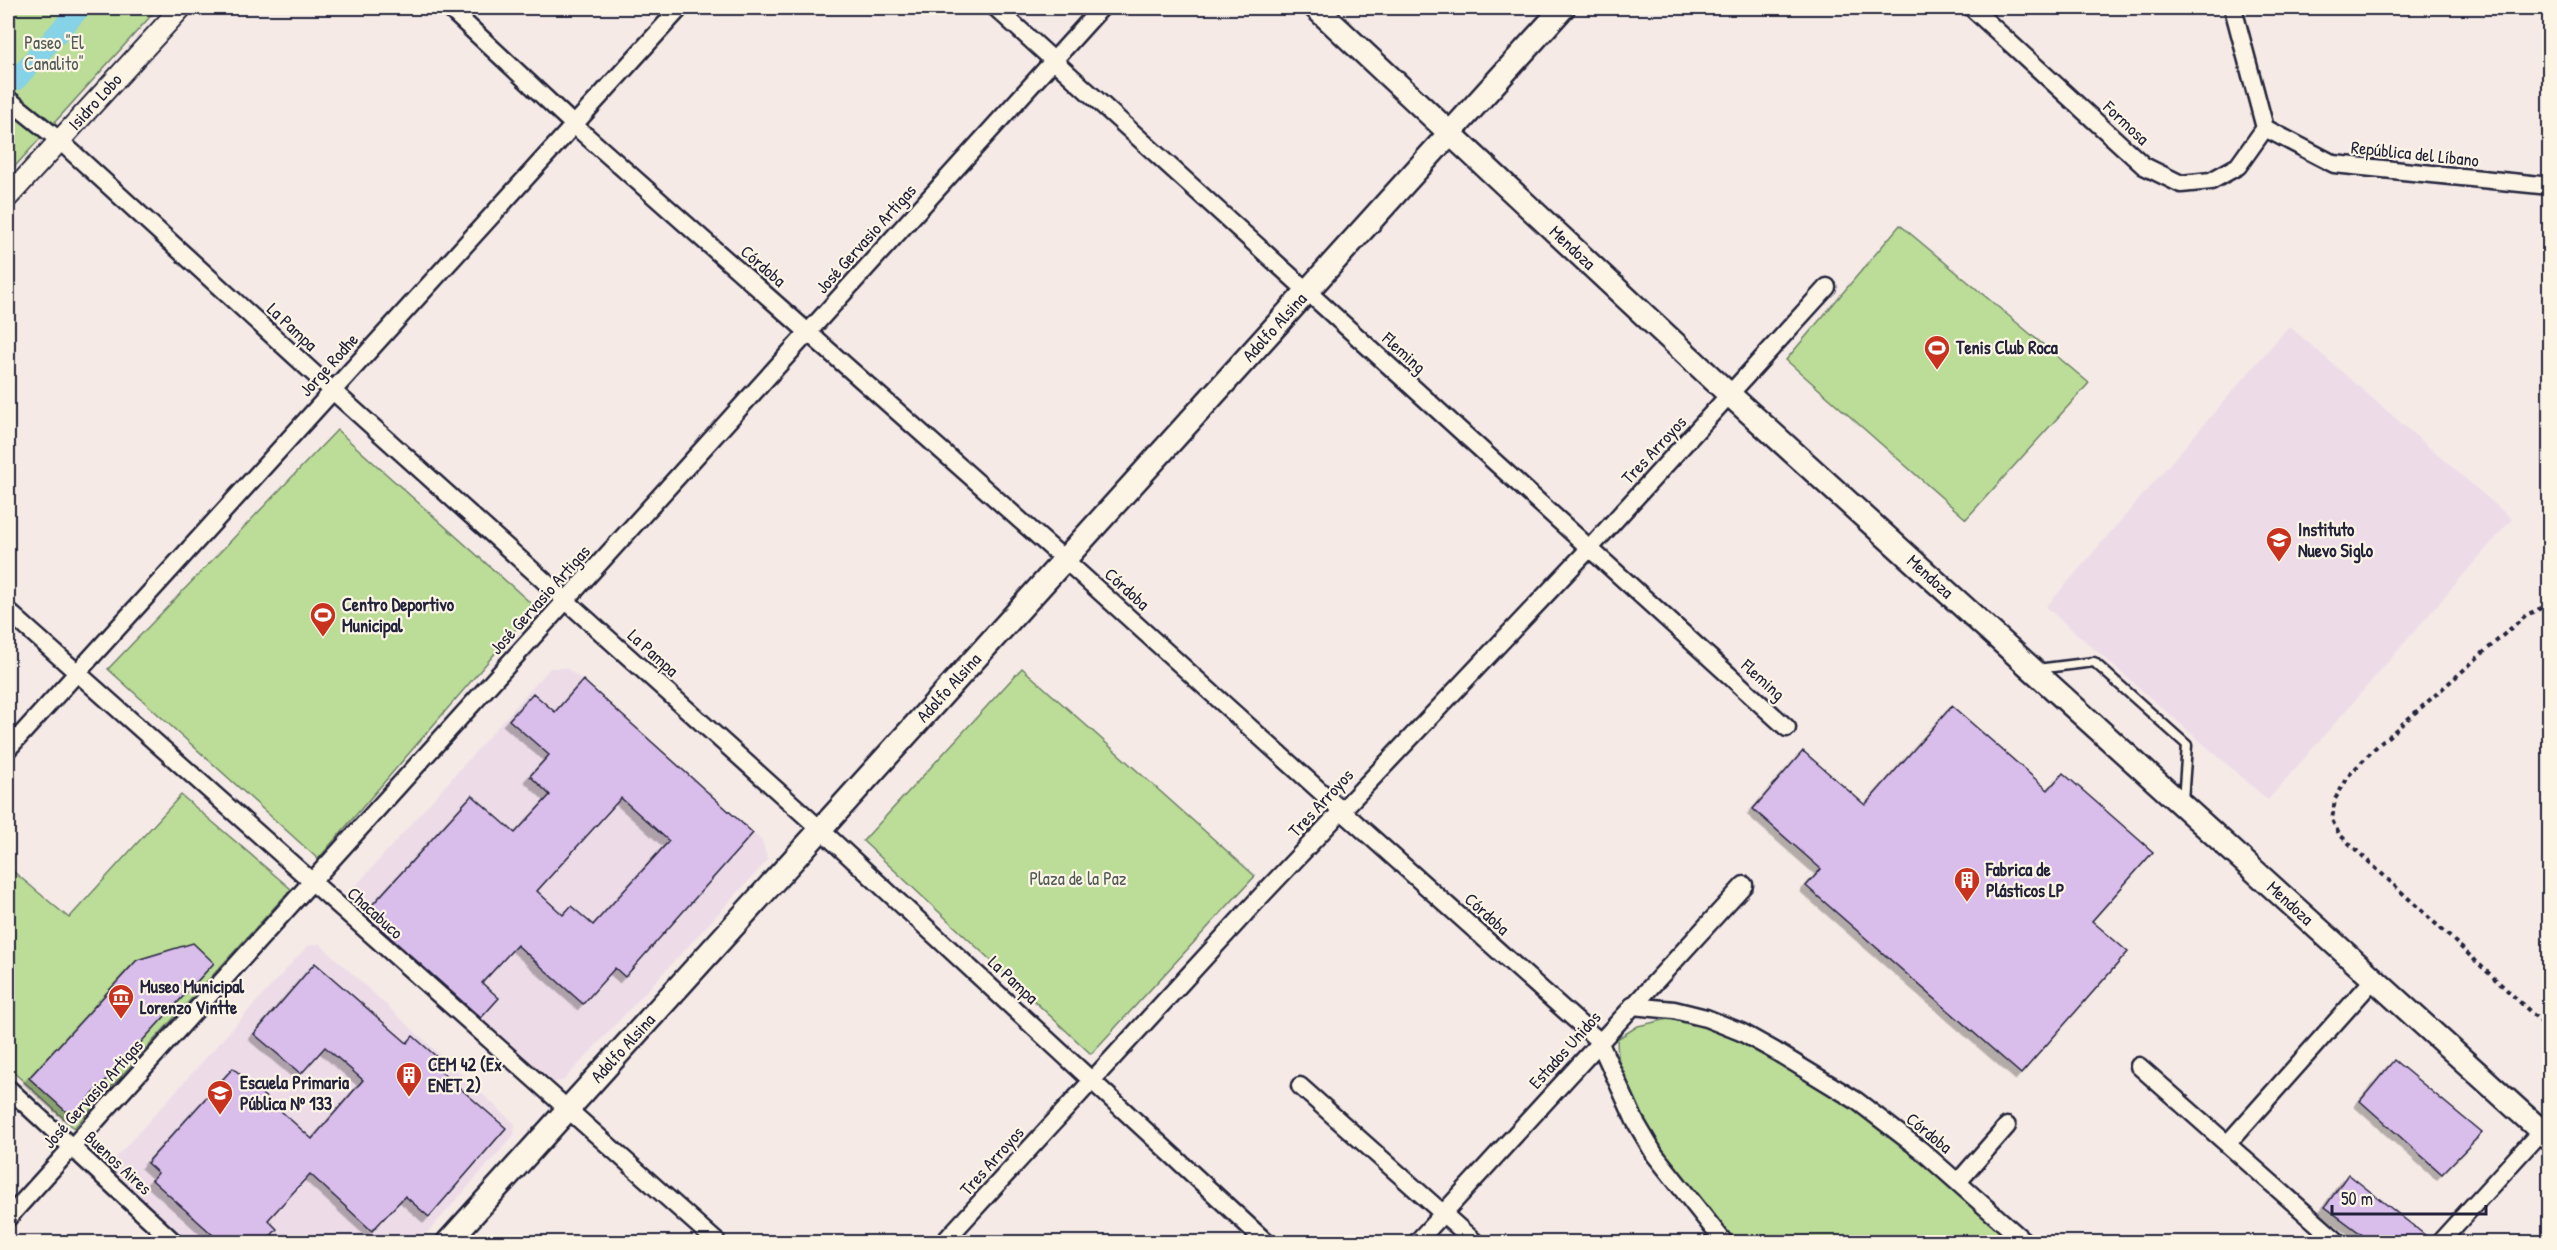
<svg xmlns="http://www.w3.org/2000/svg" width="2557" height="1250" viewBox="0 0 2557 1250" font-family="'Patrick Hand',sans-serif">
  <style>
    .built { fill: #eddce8 }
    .green { fill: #bbdd97; stroke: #6e8069; stroke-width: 1.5 }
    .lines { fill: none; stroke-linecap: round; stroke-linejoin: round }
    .canal { stroke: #86d2e6; stroke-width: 21 }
    .building { fill: #d9bdeb; stroke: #22223b; stroke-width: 1.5; fill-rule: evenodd; filter: url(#shadow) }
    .service-casing { stroke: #22223b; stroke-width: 13 }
    .minor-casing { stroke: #22223b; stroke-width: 21 }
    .tertiary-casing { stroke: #22223b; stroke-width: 24 }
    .secondary-casing { stroke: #22223b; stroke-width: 27 }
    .path { stroke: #22223b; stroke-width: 4; stroke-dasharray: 4.5 4.5; stroke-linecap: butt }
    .service { stroke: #fcf5e5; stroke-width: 8 }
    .minor { stroke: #fcf5e5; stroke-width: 16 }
    .tertiary { stroke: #fcf5e5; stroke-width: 20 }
    .secondary { stroke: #fcf5e5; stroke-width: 22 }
    .labels { text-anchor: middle; stroke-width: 4.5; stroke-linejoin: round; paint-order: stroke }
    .park-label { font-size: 18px; fill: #505a57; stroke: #fcf5e5 }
    .street-label { font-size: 18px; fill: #22223b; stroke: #fcf5e5 }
    .poi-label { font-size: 18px; font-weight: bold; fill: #22223b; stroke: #fcf5e5; text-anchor: start }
  </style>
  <defs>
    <filter id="shadow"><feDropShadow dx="-5.5" dy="5.5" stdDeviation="0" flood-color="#0004"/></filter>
  </defs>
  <rect width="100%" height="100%" fill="#f5eae6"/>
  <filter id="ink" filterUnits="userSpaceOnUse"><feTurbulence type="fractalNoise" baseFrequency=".0167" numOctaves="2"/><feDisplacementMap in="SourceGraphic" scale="12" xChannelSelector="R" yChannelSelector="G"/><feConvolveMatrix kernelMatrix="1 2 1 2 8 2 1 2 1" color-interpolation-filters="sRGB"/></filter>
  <g filter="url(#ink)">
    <path class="built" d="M2289 326 2512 519 2268 800 2046 607Z
      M550 668H566L583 680 762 841 768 860 563 1081 554 1082 480 1020 352 905 353 889Z
      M320 944 515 1124 514 1135 419 1242H187L119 1180 110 1164 307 946Z"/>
    <path class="green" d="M10 8H158L8 174V11Z
      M1900 225 2089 383 1966 519 1786 360Z
      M337 430 535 607 318 859 108 669Z
      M1022 668 1255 876 1091 1054 863 841Z
      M181 795 291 889 74 1128 8 1067V867L69 918Z
      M1668 1019 1705 1022 1774 1055 1855 1105 2018 1242H1730C1684 1185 1617 1116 1617 1039L1638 1026Z"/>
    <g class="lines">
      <path class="canal" d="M16 80 80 8"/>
    </g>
    <path class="building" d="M583 680 753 833 625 977 615 968 583 1004 517 945 482 983 499 998 481 1018 364 914 472 795 515 833 550 795 530 776 549 755 509 720 533 693 555 712ZM621 798 669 841 593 925 571 906 563 915 537 891Z
      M1952 706 2048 790 2063 773 2153 852 2092 921 2128 952 2021 1074 1806 886 1821 869 1753 809 1803 751 1865 805Z
      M193 943 214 963 72 1117 29 1078 137 960Z
      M315 963 407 1043 413 1036 438 1058 432 1064 506 1128 429 1217 405 1196 372 1231 310 1174 268 1220 277 1229 265 1242H207L213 1235 152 1180 158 1173 147 1163 233 1068 312 1139 363 1080 325 1047 301 1074 254 1034Z
      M2394 1060 2482 1133 2442 1174 2360 1101Z
      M2348 1174 2430 1239V1242H2372L2325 1207Z"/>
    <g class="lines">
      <g class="service-casing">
        <path id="service" d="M2037 669 2094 662 2187 745 2183 801"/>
      </g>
      <g class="minor-casing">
        <path id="minor" d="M449 8 574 125 1065 560 1341 810 1599 1041 1635 1121 1655 1155 1724 1242
          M996 8 1787 728
          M1972 8 2144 166 2181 184 2211 181 2238 166 2265 128
          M2233 8 2265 128 2334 164 2550 186
          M8 99 59 140 333 391 821 830 1266 1242
          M8 611 717 1242
          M8 749 680 8
          M1632 1006 1674 1010 1706 1018 1741 1032 1775 1051 1857 1101 1921 1150 2025 1242
          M2139 1066 2338 1242
          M1300 1086 1475 1242
          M8 1088 174 1242
          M2228 1143 2374 979
          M1958 1182 2007 1126
          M8 1218 1101 8
          M944 1242 1262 895 1589 549 1827 287
          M1417 1242 1744 885
          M2440 1242 2541 1131"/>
      </g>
      <g class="tertiary-casing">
        <g id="tertiary">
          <path id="s1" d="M8 197 181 8"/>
        </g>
      </g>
      <g class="secondary-casing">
        <g id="secondary">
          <path id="s2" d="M1316 8 1730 395 2550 1139"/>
          <path id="s3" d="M448 1242 1563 8"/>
        </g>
      </g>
      <path class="path" d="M2550 604 2526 615 2374 749 2350 774 2335 799 2332 820 2339 834 2550 1030"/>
      <use href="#service" class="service"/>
      <use href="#minor" class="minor"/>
      <use href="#tertiary" class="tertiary"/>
      <use href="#secondary" class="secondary"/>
    </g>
  </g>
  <defs>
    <g id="stadium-pin" transform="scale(1.35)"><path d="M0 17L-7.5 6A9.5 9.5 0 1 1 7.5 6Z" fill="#c8321e" stroke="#fcf5e5"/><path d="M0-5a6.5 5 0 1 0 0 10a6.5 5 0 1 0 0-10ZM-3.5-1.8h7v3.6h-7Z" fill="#fff"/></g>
    <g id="school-pin" transform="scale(1.35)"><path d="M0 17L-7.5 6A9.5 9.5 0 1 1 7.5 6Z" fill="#c8321e" stroke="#fcf5e5"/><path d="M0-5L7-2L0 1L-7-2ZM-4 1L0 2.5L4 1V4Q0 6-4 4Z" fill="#fff"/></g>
    <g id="building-pin" transform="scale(1.35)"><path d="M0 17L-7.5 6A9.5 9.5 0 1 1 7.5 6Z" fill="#c8321e" stroke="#fcf5e5"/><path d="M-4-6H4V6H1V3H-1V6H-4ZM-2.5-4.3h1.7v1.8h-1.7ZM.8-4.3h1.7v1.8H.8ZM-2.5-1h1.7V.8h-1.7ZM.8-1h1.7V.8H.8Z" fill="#fff"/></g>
    <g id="museum-pin" transform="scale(1.35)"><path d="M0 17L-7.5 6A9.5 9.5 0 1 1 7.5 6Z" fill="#c8321e" stroke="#fcf5e5"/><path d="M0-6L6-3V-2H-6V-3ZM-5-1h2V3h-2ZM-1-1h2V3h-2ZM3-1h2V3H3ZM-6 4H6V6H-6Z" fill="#fff"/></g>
  </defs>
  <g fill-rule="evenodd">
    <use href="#stadium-pin" x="1937" y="348"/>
    <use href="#school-pin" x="2279" y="540"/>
    <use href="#stadium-pin" x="323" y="615"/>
    <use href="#building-pin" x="1967" y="880"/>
    <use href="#museum-pin" x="121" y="997"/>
    <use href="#building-pin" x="409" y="1075"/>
    <use href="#school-pin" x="220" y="1093"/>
  </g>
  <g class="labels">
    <g class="park-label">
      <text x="54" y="49">Paseo "El<tspan x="54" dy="21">Canalito"</tspan></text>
      <text x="1078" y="885">Plaza de la Paz</text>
    </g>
    <g class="street-label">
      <text dy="6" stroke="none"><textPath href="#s1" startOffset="129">Isidro Lobo</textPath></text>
      <text transform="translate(2126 123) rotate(43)" y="6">Formosa</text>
      <text transform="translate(2415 154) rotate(6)" y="6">República del Líbano</text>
      <text transform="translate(866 239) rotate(-48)" y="6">José Gervasio Artigas</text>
      <text dy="6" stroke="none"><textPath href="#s2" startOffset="351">Mendoza</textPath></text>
      <text transform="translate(763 266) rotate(41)" y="6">Córdoba</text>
      <text transform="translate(292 327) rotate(43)" y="6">La Pampa</text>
      <text dy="6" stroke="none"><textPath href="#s3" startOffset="1233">Adolfo Alsina</textPath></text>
      <text transform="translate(1404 353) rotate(42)" y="6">Fleming</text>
      <text transform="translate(329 365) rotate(-48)" y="6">Jorge Rodhe</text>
      <text transform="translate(1654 450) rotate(-47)" y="6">Tres Arroyos</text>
      <text dy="6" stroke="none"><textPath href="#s2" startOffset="837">Mendoza</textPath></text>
      <text transform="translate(1127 589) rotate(42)" y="6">Córdoba</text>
      <text transform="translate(540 600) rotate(-48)" y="6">José Gervasio Artigas</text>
      <text transform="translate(653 653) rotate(42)" y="6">La Pampa</text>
      <text transform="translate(1763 680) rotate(42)" y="6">Fleming</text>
      <text dy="6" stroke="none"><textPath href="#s3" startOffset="747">Adolfo Alsina</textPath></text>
      <text transform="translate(1321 803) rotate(-47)" y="6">Tres Arroyos</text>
      <text dy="6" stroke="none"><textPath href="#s2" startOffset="1323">Mendoza</textPath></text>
      <text transform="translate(375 913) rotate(42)" y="6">Chacabuco</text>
      <text transform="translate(1487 914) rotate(42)" y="6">Córdoba</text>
      <text transform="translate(1013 980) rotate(43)" y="6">La Pampa</text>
      <text dy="6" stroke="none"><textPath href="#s3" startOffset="261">Adolfo Alsina</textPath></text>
      <text transform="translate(1565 1050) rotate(-48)" y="6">Estados Unidos</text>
      <text transform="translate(93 1094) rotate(-48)" y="6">José Gervasio Artigas</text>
      <text transform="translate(1929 1133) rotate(39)" y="6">Córdoba</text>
      <text transform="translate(992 1161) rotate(-48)" y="6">Tres Arroyos</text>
      <text transform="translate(118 1163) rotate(43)" y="6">Buenos Aires</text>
    </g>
    <g class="poi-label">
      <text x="1956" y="354">Tenis Club Roca</text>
      <text x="2298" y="536">Instituto<tspan x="2298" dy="21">Nuevo Siglo</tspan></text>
      <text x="342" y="611">Centro Deportivo<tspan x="342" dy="21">Municipal</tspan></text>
      <text x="1986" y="876">Fabrica de<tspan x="1986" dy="21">Plásticos LP</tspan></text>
      <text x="140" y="993">Museo Municipal<tspan x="140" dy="21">Lorenzo Vintte</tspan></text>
      <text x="428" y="1071">CEM 42 (Ex<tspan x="428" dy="21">ENET 2)</tspan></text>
      <text x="240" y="1089">Escuela Primaria<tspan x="240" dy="21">Pública Nº 133</tspan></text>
    </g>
  </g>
  <rect width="2557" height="1250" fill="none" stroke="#fcf5e5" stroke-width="30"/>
  <rect x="15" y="15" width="2527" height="1220" fill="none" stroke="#22223b" stroke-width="2" filter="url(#ink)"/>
  <path d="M2332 1205v9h154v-9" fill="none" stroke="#22223b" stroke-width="3"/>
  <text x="2341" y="1205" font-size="18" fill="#22223b" stroke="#fcf5e5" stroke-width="4.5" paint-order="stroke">50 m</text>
</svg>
